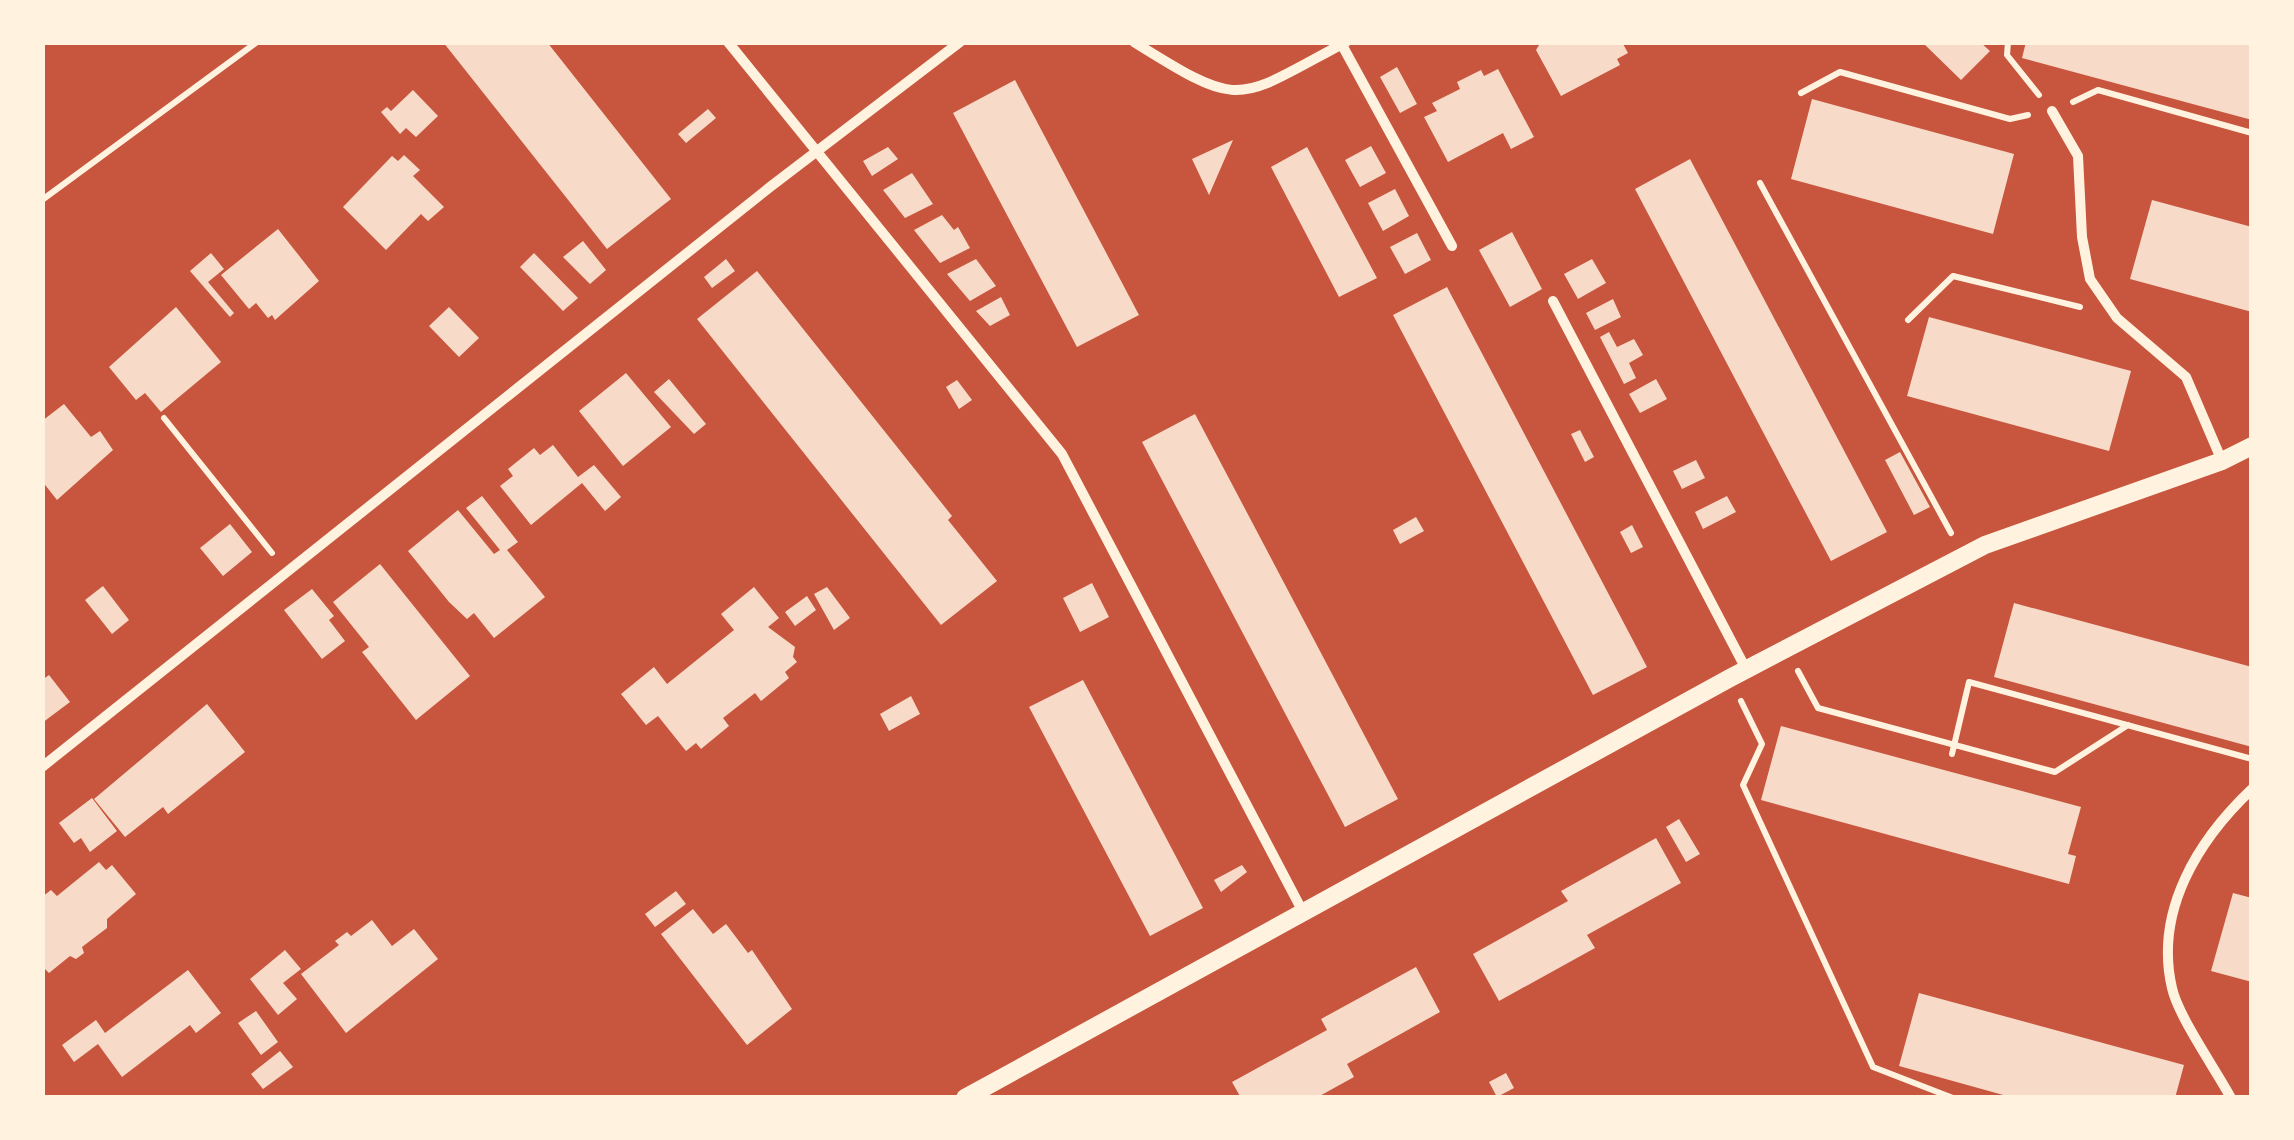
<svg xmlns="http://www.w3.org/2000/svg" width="2294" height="1140" viewBox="0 0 2294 1140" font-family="Raleway,sans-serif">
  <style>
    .building { fill: #f7dbc8 }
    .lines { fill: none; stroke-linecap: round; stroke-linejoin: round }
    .path { stroke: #fff3e0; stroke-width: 6 }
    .minor { stroke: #fff3e0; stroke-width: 10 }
    .tertiary { stroke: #fff3e0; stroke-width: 18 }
  </style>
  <rect width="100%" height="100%" fill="#c8553d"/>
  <path class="building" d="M443 42H547L671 199 607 249Z
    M1541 42H1622L1628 53 1617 59 1620 65 1561 96 1536 50Z
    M1922 42H1980L1990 51 1961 80Z
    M2026 42H2252V120L2022 58Z
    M1397 67 1417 104 1400 113 1380 77Z
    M1498 69 1534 137 1511 149 1503 133 1448 162 1424 117 1437 111 1432 103 1460 89 1457 82 1481 70 1484 76Z
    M1015 80 1139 315 1077 347 953 113Z
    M413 90 438 116 416 137 406 128 400 134 381 112 387 107 391 111Z
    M1812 99 2014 154 1993 234 1791 179Z
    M708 109 716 118 686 143 678 134Z
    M1233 140 1209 195 1192 159Z
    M1371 146 1386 173 1360 187 1345 160Z
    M888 147 898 159 872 176 863 161Z
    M1307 147 1377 278 1339 297 1271 167Z
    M404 155 420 170 413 176 444 207 428 221 421 214 386 250 343 207 392 156 398 161Z
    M1690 159 1887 532 1831 561 1635 189Z
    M912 173 933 204 905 218 883 190Z
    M1395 189 1409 216 1383 231 1368 203Z
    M2152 200 2252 227V312L2130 279Z
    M942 215 954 230 958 227 970 248 940 263 914 230Z
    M278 229 319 281 275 320 272 315 268 318 256 303 249 309 221 275Z
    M1512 232 1542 289 1510 307 1479 250Z
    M1417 233 1431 260 1405 274 1390 247Z
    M583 241 606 270 590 284 563 257Z
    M211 253 224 269 208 282 234 313 230 317 190 271Z
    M534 253 578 298 563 311 520 267Z
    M726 259 735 271 712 288 704 277Z
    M976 259 996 286 970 301 947 274Z
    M1592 259 1606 283 1578 299 1564 274Z
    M757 271 952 516 948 520 997 581 941 625 697 319Z
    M1447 287 1647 667 1593 695 1393 315Z
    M1001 297 1010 315 990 326 976 311Z
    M1613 299 1621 317 1595 330 1586 313Z
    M176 307 221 362 161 412 145 393 136 400 109 367Z
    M449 307 479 338 459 357 429 326Z
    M1929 317 2131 371 2109 451 1907 396Z
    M1609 332 1617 347 1634 339 1643 355 1629 363 1636 378 1624 384 1600 337Z
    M626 373 671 427 623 466 579 411Z
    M669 379 706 424 694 434 654 392Z
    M1656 379 1667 399 1640 413 1629 394Z
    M957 380 972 400 959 409 946 387Z
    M64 404 91 437 100 431 113 450 57 500 42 481V421Z
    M1195 414 1398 799 1345 827 1142 442Z
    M1580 430 1594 457 1585 462 1571 434Z
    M553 445 578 477 594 465 621 497 605 511 582 483 531 525 500 486 513 476 508 469 534 448 540 455Z
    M1900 452 1930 507 1914 515 1885 460Z
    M1696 460 1705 478 1682 489 1673 471Z
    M482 496 518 542 507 550 545 597 494 638 474 613 467 619 449 602 408 551 458 510 494 554 500 550 466 508Z
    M1727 496 1736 512 1703 529 1695 512Z
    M1416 517 1424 531 1400 544 1393 530Z
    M230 524 252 552 223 576 200 548Z
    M1632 525 1643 547 1631 553 1620 532Z
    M380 564 470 676 416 720 362 652 369 647 333 602Z
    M1092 583 1109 617 1080 632 1063 598Z
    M103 586 129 620 112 634 85 600Z
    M754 587 779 618 768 627 795 647 793 657 797 662 785 672 789 678 761 701 755 693 723 718 729 726 701 749 696 743 686 751 658 716 646 725 621 694 654 667 667 684 734 630 721 614Z
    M827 587 850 618 834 630 814 594Z
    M312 589 334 616 329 620 345 641 322 659 284 610Z
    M807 596 816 610 795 626 785 612Z
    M2014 603 2252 667V747L1994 677Z
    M49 675 70 702 42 723V680Z
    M1083 680 1203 908 1150 936 1029 707Z
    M911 696 920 714 889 731 880 714Z
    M207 704 245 752 168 814 163 807 125 837 94 799Z
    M1781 726 2081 807 2068 854 2076 856 2069 884 1761 800Z
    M92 798 117 831 90 852 81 838 74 843 59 823Z
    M1679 819 1700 854 1686 862 1666 827Z
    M1656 838 1681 883 1587 935 1595 948 1499 1001 1473 954 1568 901 1561 891Z
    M99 862 106 870 112 865 136 894 107 919V928L82 947 84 953 76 959 70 956 49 973 42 966V897L51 890 57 896Z
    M1242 865 1247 872 1221 892 1214 880Z
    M676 891 686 904 655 927 645 914Z
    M2233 893 2252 898V982L2211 971Z
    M693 909 713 934 726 924 748 953 752 950 792 1009 747 1045 661 934Z
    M372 920 392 946 414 929 438 959 346 1033 301 974 339 945 335 941 347 932 351 936Z
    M285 950 301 969 283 983 297 999 278 1015 250 979Z
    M1416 967 1440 1012 1347 1064 1354 1077 1316 1098H1241L1232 1082 1327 1030 1321 1019Z
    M188 970 221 1013 196 1033 190 1025 122 1077 98 1044 74 1062 62 1045 96 1020 105 1033Z
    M1919 993 2184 1065 2175 1098H2014L1899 1066Z
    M256 1011 278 1042 261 1055 238 1023Z
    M280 1051 293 1067 263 1089 251 1074Z
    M1506 1073 1514 1088 1497 1097 1489 1082Z"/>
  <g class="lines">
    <path class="path" d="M2008 42 2007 55 2039 95
      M1801 93 1840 72 2010 119 2028 115
      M2073 102 2098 90 2252 133
      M1760 183 1951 533
      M42 200 257 42
      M1908 320 1953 276 2080 307
      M164 418 272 553
      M1798 671 1818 708 2055 772 2128 725
      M1741 701 1762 744 1743 785 1873 1067 1953 1098
      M1952 754 1969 682 2252 759"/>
    <path class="minor" d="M728 42 1062 454 1303 912
      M1134 42C1244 111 1235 101 1346 42
      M1342 45 1452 246
      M2052 111 2078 156 2082 237 2090 279 2117 318 2186 377 2222 461
      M1553 301 1746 669
      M42 767 770 187 960 42
      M2231 1098C2216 1070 2178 1016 2172 988 2154 911 2198 840 2252 789"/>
    <path class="tertiary" d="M965 1098 1730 678 1985 545 2222 461 2252 446"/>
  </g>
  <rect width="2294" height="1140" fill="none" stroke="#fff3e0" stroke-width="90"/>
</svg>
